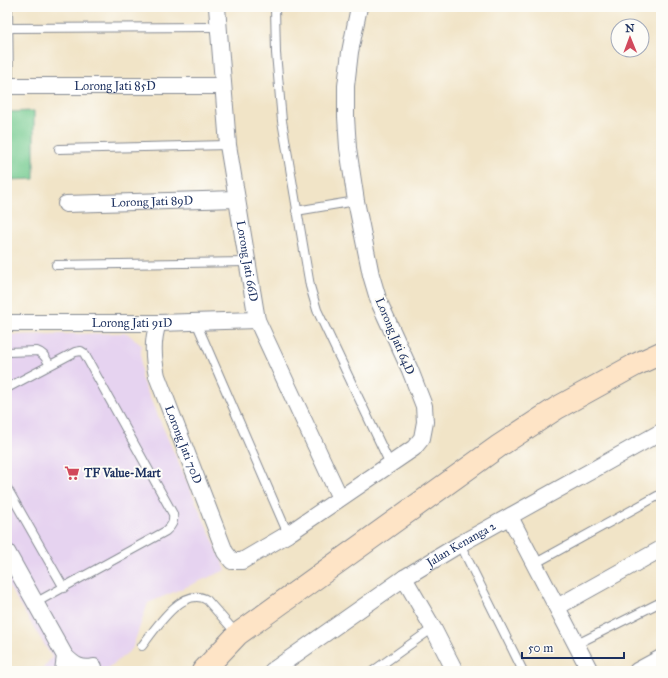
<svg xmlns="http://www.w3.org/2000/svg" width="668" height="678" viewBox="0 0 668 678" font-family="'IM FELL Great Primer',serif">
  <style>
    .built { fill: #e6d3f0 }
    .green { fill: #73ca8f; stroke: #477c76 }
    .lines { fill: none; stroke-linecap: round; stroke-linejoin: round }
    .lane-casing { stroke: #868a92; stroke-width: 10 }
    .street-casing { stroke: #868a92; stroke-width: 18 }
    .secondary-casing { stroke: #868a92; stroke-width: 24 }
    .lane { stroke: #fff; stroke-width: 8 }
    .street { stroke: #fff; stroke-width: 16 }
    .secondary { stroke: #fee4c6; stroke-width: 22 }
    .labels { text-anchor: middle; stroke-width: 4; stroke-linejoin: round; paint-order: stroke }
    .street-label { font-size: 12px; fill: #1b2f5e; stroke: #fdfcf7 }
    .poi-label { font-size: 12px; font-weight: bold; fill: #1b2f5e; stroke: #fdfcf7; text-anchor: start }
  </style>
  <rect width="100%" height="100%" fill="#fdfcf7"/>
  <filter id="ink" filterUnits="userSpaceOnUse"><feTurbulence type="fractalNoise" baseFrequency=".025" numOctaves="2"/><feDisplacementMap in="SourceGraphic" scale="8" xChannelSelector="R" yChannelSelector="G"/><feConvolveMatrix kernelMatrix="1 2 1 2 8 2 1 2 1" color-interpolation-filters="sRGB"/></filter>
  <filter id="wash" filterUnits="userSpaceOnUse"><feTurbulence type="fractalNoise" baseFrequency=".012" numOctaves="4" result="noise"/><feDisplacementMap in="SourceGraphic" scale="16" xChannelSelector="R" yChannelSelector="G"/><feGaussianBlur stdDeviation="0.9" result="paint"/><feColorMatrix in="noise" values="0 0 0 0 0 0 0 0 0 0 0 0 0 0 0 0 0 1.4 0 .05"/><feComposite in="paint" operator="in"/></filter>
  <g filter="url(#wash)">
    <rect width="100%" height="100%" fill="#f1e4c7"/>
    <path class="built" d="M127 333 141 345V378L226 570 148 603 132 649 105 671H41L52 657 7 584V335Z"/>
    <path class="green" d="M34 111V179L7 180V112Z"/>
  </g>
  <g filter="url(#ink)">
    <g class="lines">
      <g class="lane-casing">
        <path id="lane" d="M8 7 9 86
          M275 7 276 53 282 121 310 286 317 310 390 464
          M7 28 218 27
          M59 149 228 145
          M296 211 356 201
          M56 265 246 262
          M196 322 288 534
          M7 352 37 351C44 353 46 359 50 365
          M7 388 75 352 81 351 84 353 173 514C174 522 172 526 166 531L35 603
          M7 488 64 588
          M460 544 523 671
          M534 564 661 494
          M577 644 661 602
          M142 646C155 629 183 585 207 600L237 634
          M373 671 433 628"/>
      </g>
      <g class="street-casing">
        <g id="street">
          <path id="s1" d="M217 7 228 145 257 320 340 498"/>
          <path id="s2" d="M7 86H222"/>
          <path id="s3" d="M66 204 237 199"/>
          <path id="s4" d="M7 323H158L257 320"/>
          <path id="s5" d="M158 323C152 341 153 357 157 376L225 552 232 561H242L288 534 414 448 422 438 425 422 424 406 410 370 379 302 371 275 356 201 348 148 346 117V86L350 52 359 7"/>
          <path d="M510 517 590 671"/>
          <path d="M7 552 65 656 63 671"/>
          <path d="M404 578 433 628 455 671"/>
          <path d="M557 607 661 549"/>
          <path d="M65 656C74 665 81 670 94 667"/>
          <path id="s6" d="M272 671 404 578 460 544 661 432"/>
          <path d="M637 671 661 658"/>
        </g>
      </g>
      <g class="secondary-casing">
        <path id="secondary" d="M203 671 238 634 499 446 557 408 635 365 661 353"/>
      </g>
      <use href="#lane" class="lane"/>
      <use href="#street" class="street"/>
      <use href="#secondary" class="secondary"/>
    </g>
  </g>
  <defs>
    <g id="supermarket-bare" transform="scale(1.2)"><path d="M-6-5.5h2.5l.6 2H6L4.5 2H-2.5L-4.4-4H-6ZM-1.5 3.2a1.3 1.3 0 1 0 .1 0ZM3 3.2a1.3 1.3 0 1 0 .1 0Z" fill="#d1495b" stroke="#fdfcf7" stroke-width="2.5" paint-order="stroke"/></g>
  </defs>
  <g fill-rule="evenodd">
    <use href="#supermarket-bare" x="72" y="473"/>
  </g>
  <g class="labels">
    <g class="street-label">
      <text dy="4" stroke="none"><textPath href="#s2" startOffset="108">Lorong Jati 85D</textPath></text>
      <text dy="4" stroke="none"><textPath href="#s3" startOffset="86">Lorong Jati 89D</textPath></text>
      <text dy="4" stroke="none"><textPath href="#s1" startOffset="256">Lorong Jati 66D</textPath></text>
      <text dy="4" stroke="none"><textPath href="#s4" startOffset="125">Lorong Jati 91D</textPath></text>
      <text transform="translate(395 336) rotate(67)" y="4">Lorong Jati 64D</text>
      <text dy="4" stroke="none"><textPath href="#s5" startOffset="127">Lorong Jati 70D</textPath></text>
      <text dy="4" stroke="none"><textPath href="#s6" startOffset="228">Jalan Kenanga 2</textPath></text>
    </g>
    <g class="poi-label">
      <text x="84" y="477">TF Value-Mart</text>
    </g>
  </g>
  <rect width="668" height="678" fill="none" stroke="#fdfcf7" stroke-width="24"/>
  <g transform="translate(630 38) rotate(359)"><circle r="19" fill="#fdfcf7" stroke="#a3aaba"/>
  <path d="M0-3L7 15L0 10L-7 15Z" fill="#d1495b"/>
  <text y="-6" font-size="11" font-weight="bold" text-anchor="middle" fill="#1b2f5e">N</text>
  </g>
  <path d="M522 652v6h102v-6" fill="none" stroke="#1b2f5e" stroke-width="2"/>
  <text x="528" y="652" font-size="12" fill="#1b2f5e" stroke="#fdfcf7" stroke-width="3" paint-order="stroke">50 m</text>
</svg>
